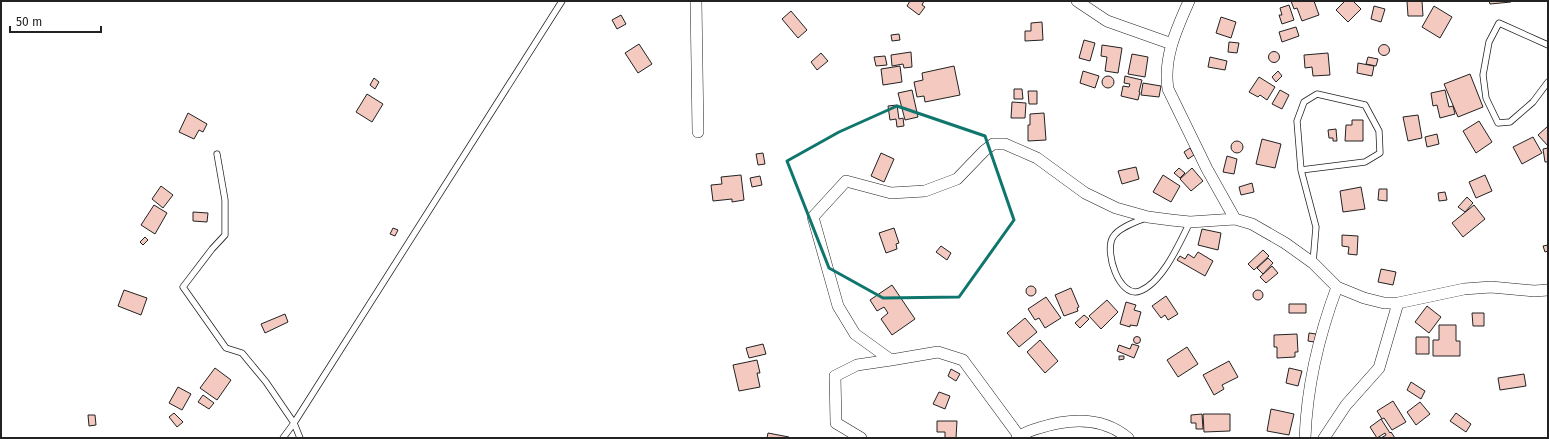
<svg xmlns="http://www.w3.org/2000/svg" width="1549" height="439" viewBox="0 0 1549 439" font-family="'Fira Sans',sans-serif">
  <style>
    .building { fill: #f3c9c0; stroke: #222 }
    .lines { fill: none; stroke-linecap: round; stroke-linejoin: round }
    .lane-casing { stroke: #222; stroke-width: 7 }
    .street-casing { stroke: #222; stroke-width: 12 }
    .lane { stroke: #fff; stroke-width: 5.5 }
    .street { stroke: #fff; stroke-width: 11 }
    .marked { fill: none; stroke: #0f766e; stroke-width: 3; stroke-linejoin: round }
  </style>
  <rect width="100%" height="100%" fill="#fff"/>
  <path class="building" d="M910 1H924L922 5 925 7 919 15 907 6Z
    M1291 1H1314L1319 15 1302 21 1297 8 1294 9Z
    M1345 1H1353L1361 9 1348 22 1336 10Z
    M1407 1H1422L1423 16H1408Z
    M1489 1H1511V2L1490 4Z
    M1289 5 1294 20 1282 24 1279 15H1282L1280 8Z
    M1374 6 1385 9 1381 22 1371 19Z
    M1434 6 1452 17 1440 38 1422 27Z
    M791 11 807 30 798 38 782 19Z
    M621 15 626 24 617 29 612 20Z
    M1221 17 1236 22 1231 38 1216 33Z
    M1042 22 1043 40 1025 41V31H1031V23Z
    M1296 27 1299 36 1282 42 1279 32Z
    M899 34 900 40 892 41 891 35Z
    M1084 40 1095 43 1090 61 1079 58Z
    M1229 42 1239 43 1237 53 1228 52Z
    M639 44 652 64 638 73 625 53Z
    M1378.5 50a5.5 5.5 0 1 1 11 0a5.5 5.5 0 1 1-11 0Z
    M1102 45 1122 48 1118 73 1105 71 1107 57 1101 56Z
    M1268.5 57a5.5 5.5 0 1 1 11 0a5.5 5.5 0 1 1-11 0Z
    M911 52 912 67 904 68 903 64 892 66 891 55Z
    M821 53 828 61 817 70 811 62Z
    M1328 53 1330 75 1313 76 1312 67 1305 68 1304 55Z
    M1132 54 1148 57 1145 77 1128 74Z
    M885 56 887 65 876 66 874 57Z
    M1210 57 1227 61 1225 70 1208 67Z
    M1368 57 1378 59 1376 66 1366 64Z
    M1358 63 1374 66 1372 76 1357 73Z
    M900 66 902 82 883 85 881 69Z
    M954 66 960 95 925 102 924 96 917 97 914 82 923 80 922 73Z
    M1083 71 1099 76 1095 88 1080 83Z
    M1278 71 1282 76 1276 82 1272 77Z
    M1470 74 1483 107 1458 117 1444 84Z
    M1102 82a6 6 0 1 1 12 0a6 6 0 1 1-12 0Z
    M1125 76 1142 80 1139 92H1140L1138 100 1121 96 1123 86 1129 87 1130 84 1124 83Z
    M1259 77 1275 87 1267 100 1260 95 1258 97 1249 92Z
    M374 78 379 82 375 89 370 85Z
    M1143 83 1161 86 1159 97 1141 95Z
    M1014 89H1022L1023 99H1014Z
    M912 90 918 117 905 120 898 93Z
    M1280 90 1289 95 1282 109 1272 104Z
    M1445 90 1449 107 1453 106 1455 114 1440 118 1437 105 1433 106 1431 93Z
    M1028 91H1037V104H1029Z
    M367 94 383 104 372 122 356 112Z
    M1012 102 1026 103 1025 118H1011Z
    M897 105 899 119 903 118 904 126 897 127 896 119 890 120 888 106Z
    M188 113 207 124 203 132 199 130 194 139 179 132Z
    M1044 113 1046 140 1028 141V125H1030V114Z
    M1418 115 1422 138 1408 141 1403 117Z
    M1352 120H1363V141H1345L1346 125H1352Z
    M1479 121 1492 142 1476 153 1463 131Z
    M1548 126V146L1538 135Z
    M1336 129 1337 141H1333V138H1329L1328 130Z
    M1437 134 1439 144 1427 147 1425 137Z
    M1533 137 1542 153 1522 164 1513 147Z
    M1262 139 1281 144 1275 168 1256 164Z
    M1231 147a6 6 0 1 1 12 0a6 6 0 1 1-12 0Z
    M1190 148 1194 155 1188 159 1184 152Z
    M1548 148V162H1545L1543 149Z
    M763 153 765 164 758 165 756 154Z
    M881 153 894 159 884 182 871 176Z
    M1227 156 1237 159 1234 174 1223 172Z
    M1136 167 1139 179 1122 184 1118 171Z
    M1179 168 1185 173 1180 178 1174 173Z
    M1192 168 1203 181 1191 191 1180 179Z
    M741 175 744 200 732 202V199L713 201 711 185 722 184 721 177Z
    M1163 175 1180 186 1171 202 1153 192Z
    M1485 175 1492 191 1476 198 1469 182Z
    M760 176 762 185 752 187 750 178Z
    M1252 183 1254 192 1241 195 1239 187Z
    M161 186 173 195 163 208 152 199Z
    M1361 187 1365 209 1343 212 1340 191Z
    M1379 189H1387V201L1378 200Z
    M1445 192 1447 200 1439 201 1438 193Z
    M1467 197 1473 203 1465 212 1458 207Z
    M154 205 167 213 155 234 141 225Z
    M1474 205 1485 219 1463 237 1452 223Z
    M193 212 208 213 207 222 193 221Z
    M393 228 398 230 395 236 390 234Z
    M894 228 899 243 896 244 897 249 886 253 879 233Z
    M1202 229 1221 233 1218 250 1198 245Z
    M1342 235 1358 236 1357 255 1348 254 1349 247 1342 246Z
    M145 237 148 240 143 245 140 242Z
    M1548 245V251L1545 252 1543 246Z
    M941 246 951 253 947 260 936 252Z
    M1263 250 1269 256 1254 270 1248 264Z
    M1198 252 1213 261 1205 276 1177 260 1180 256 1185 259 1188 254 1194 258Z
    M1268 258 1273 263 1263 274 1257 268Z
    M1272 266 1278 273 1266 283 1260 277Z
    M1381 269 1396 272 1393 285 1378 282Z
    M892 285 915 319 892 335 881 319 888 313 884 307 877 311 870 300Z
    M1026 291a5 5 0 1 1 10 0a5 5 0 1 1-10 0Z
    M1071 288 1079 307 1077 308 1078 311 1064 316 1055 295Z
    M124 290 147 298 141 315 118 306Z
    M1253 295a5 5 0 1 1 10 0a5 5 0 1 1-10 0Z
    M1166 296 1178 314 1168 320 1165 315 1161 318 1152 306Z
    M1046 297 1061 318 1045 328 1039 318 1035 320 1028 309Z
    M1107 300 1118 312 1101 329 1089 316Z
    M1126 302 1136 305 1134 310 1141 312 1137 326 1130 325V327L1120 324Z
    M1289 304H1306V313H1289Z
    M1427 306 1441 317 1429 333 1415 322Z
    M1472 313H1484V326H1473Z
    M285 314 288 322 265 333 261 324Z
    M1084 315 1089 319 1080 328 1075 323Z
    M1025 318 1037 332 1019 347 1007 333Z
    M1439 325H1456V341H1460V356H1433V340H1439Z
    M1309 333 1316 334 1314 342 1308 341Z
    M1297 334 1298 352H1295V357L1277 358V347H1274V335Z
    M1133.5 340a3.5 3.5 0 1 1 7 0a3.5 3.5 0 1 1-7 0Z
    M1416 337H1429V354H1416Z
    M1040 340 1058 361 1045 373 1027 352Z
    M763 344 766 354 749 358 746 348Z
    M1132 344 1139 346 1134 358 1117 351 1119 345 1130 349Z
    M1187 347 1198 364 1178 377 1167 360Z
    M1119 356H1124V359L1119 360Z
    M757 360 760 373H757L760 387 739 391 733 365Z
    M1229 361 1238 377 1222 385 1224 389 1214 395 1203 375Z
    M215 368 231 380 217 400 200 388Z
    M1289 368 1302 371 1298 386 1286 383Z
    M951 369 960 374 956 381 948 376Z
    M1524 374 1526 386 1500 390 1498 378Z
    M1411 382 1425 391 1421 399 1407 390Z
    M178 387 191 394 182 410 169 403Z
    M939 392 950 396 945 409 933 404Z
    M203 395 214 403 209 409 198 402Z
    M1393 401 1406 422 1392 430 1384 418 1382 419 1377 411Z
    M1420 402 1430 414 1416 425 1407 412Z
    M1271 409 1294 414 1289 435 1267 431Z
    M174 413 183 422 177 427 169 417Z
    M1456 413 1471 424 1466 432 1450 421Z
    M1202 414 1203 429H1196V423H1191V415Z
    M1203 414H1230V431L1204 432Z
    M88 415H95L96 425 89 426Z
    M1381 419 1390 433 1391 432 1395 438H1381L1386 435 1385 433 1377 438 1370 427Z
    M937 421H957L956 438H945V432H937Z
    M768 433 789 437V438H767Z"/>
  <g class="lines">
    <g class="lane-casing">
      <path id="lane" d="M1548 45 1499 23 1489 42 1483 75 1486 98 1498 123 1510 122 1533 102 1548 82
        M217 154 225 200V235L212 249 183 287 226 348 242 353 266 382 294 423 300 438
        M1301 170 1365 162 1380 153 1379 131 1365 105 1317 94 1304 102 1297 121 1301 170 1316 227 1313 263
        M1147 217C1137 222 1119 227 1113 237 1104 251 1119 299 1140 291 1163 282 1180 242 1190 222
        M283 438 294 423 562 1"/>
    </g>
    <g class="street-casing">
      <path id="street" d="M696 1 698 132
        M1077 1 1107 21 1172 44
        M1189 1C1177 28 1163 58 1168 89L1207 169 1235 219
        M1019 436 963 360 938 352 891 360 855 334 838 306 813 217 846 181 891 193 925 191 957 179 984 151 993 144H1005L1037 158 1085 193 1116 208 1148 217 1171 220 1190 222 1235 219 1252 224 1285 243 1313 263 1337 287 1364 298 1384 303H1398L1464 289 1491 287 1534 291 1548 290
        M861 438 836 423 835 376 857 365 891 360
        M1017 438C1023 433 1032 430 1039 428 1070 418 1102 416 1128 438
        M1305 438C1307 386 1319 335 1337 287
        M1324 438 1346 405 1379 368 1398 303"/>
    </g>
    <use href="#lane" class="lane"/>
    <use href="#street" class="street"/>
  </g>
  <path class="marked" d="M897 106 985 136 1014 220 959 297 883 298 829 268 787 161 839 132Z"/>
  <rect width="1549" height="439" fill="none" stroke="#222222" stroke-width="4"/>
  <path d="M10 26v6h91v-6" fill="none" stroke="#222222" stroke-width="2"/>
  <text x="16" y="26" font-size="12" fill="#222222" stroke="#ffffff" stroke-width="3" paint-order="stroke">50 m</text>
</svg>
